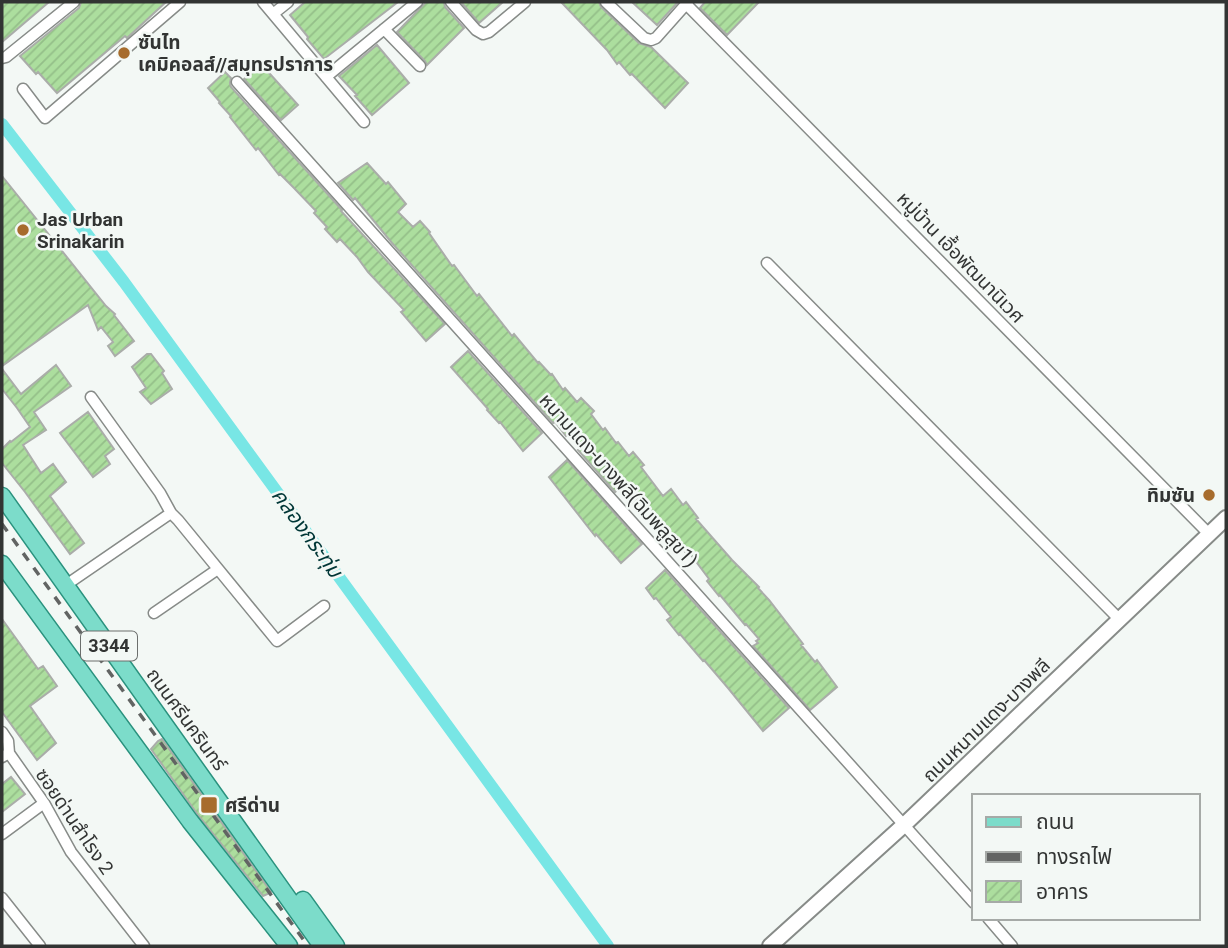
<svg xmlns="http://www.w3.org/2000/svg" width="1228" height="948" viewBox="0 0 1228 948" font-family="Roboto,'Noto Sans Thai',sans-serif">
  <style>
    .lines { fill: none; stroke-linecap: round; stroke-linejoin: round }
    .canal { stroke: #78e6e5; stroke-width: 12 }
    .building { fill: url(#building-hatch); stroke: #aaada9; stroke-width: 2 }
    .minor-casing { stroke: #878b88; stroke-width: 13 }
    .secondary-casing { stroke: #878b88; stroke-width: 18 }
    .primary-casing { stroke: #2a927e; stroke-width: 19 }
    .minor { stroke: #fff; stroke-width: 10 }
    .secondary { stroke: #fff; stroke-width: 14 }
    .primary { stroke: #7cdcca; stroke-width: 16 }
    .rail { stroke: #626463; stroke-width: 3.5; stroke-dasharray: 9 9; stroke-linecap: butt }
    .poi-dot { fill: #a76c2d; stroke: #f3f8f5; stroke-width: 2.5 }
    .labels { text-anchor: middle; stroke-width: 5; stroke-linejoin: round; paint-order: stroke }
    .shield { fill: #f3f8f5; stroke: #6c6f6d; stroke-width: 2 }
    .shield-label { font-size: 18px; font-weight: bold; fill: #323433 }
    .poi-label { font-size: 19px; font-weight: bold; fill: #323433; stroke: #f3f8f5; text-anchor: start }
    .street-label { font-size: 19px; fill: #323433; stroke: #f3f8f5 }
    .water-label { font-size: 21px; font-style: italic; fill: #003636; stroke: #f3f8f5 }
  </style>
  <defs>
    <pattern id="building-hatch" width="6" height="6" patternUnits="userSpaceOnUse" patternTransform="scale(1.75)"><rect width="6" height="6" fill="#acde9e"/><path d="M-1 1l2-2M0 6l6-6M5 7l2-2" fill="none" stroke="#94bf89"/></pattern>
  </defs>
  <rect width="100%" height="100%" fill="#f3f8f5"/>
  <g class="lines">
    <path class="canal" d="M2 124 124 282 608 946"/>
  </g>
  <path class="building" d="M2 2H49L2 42Z
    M81 2H166L127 38 125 36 57 93 38 72 36 74 20 56 79 8Z
    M305 2H398L324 59 307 39 308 37 290 15Z
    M426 2H444L445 7 464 28 427 65 425 61 397 32Z
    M461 2H503L479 23Z
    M561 2H599L601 7 639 43 651 47 688 83 665 108 632 74 630 75 619 62 617 64 607 50Z
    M632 2H678L657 25Z
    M705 2H759L727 35 700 8Z
    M377 45 409 83 372 115 355 96 357 95 339 76Z
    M261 64 298 105 281 120 244 79Z
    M225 72 231 78 230 83 231 87 342 210 341 211 445 324 426 341 401 312 404 310 368 272 357 257 340 239 337 242 325 229 327 227 314 213 316 211 293 187 280 174 279 175 258 148 256 150 230 117 231 116 219 103 220 102 208 88Z
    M367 163 386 184 388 182 406 204 398 212 413 227 420 221 430 232 429 233 452 266 454 265 477 296 479 294 512 336 514 334 538 363 539 362 551 375 552 374 563 390 565 388 577 402 581 398 594 411 591 414 603 430 605 428 616 443 618 442 629 456 633 452 644 465 641 467 663 496 671 489 683 505 686 502 698 518 696 519 732 560 759 587 758 588 769 600 803 644 801 645 815 662 817 660 837 687 810 710 753 646 758 643 756 641 759 639 746 624 745 625 720 595 719 596 707 581 709 579 688 551 686 553 674 537 668 542 657 529 662 524 639 497 633 504 620 488 615 492 578 450 581 448 569 433 566 436 555 422 553 423 392 243 355 198 353 200 338 183Z
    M2 176 106 306 115 314 114 315 134 341 115 356 108 346 113 342 101 327 98 330 88 305 2 366Z
    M468 351 542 433 523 451 500 422 499 423 487 410 488 409 451 367Z
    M147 354H151L164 371 162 373 172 389 151 404 140 392 146 388 132 367Z
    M56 365 71 386 34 412 46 430 23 445 41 473 53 464 66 482 50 496 84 543 70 554 25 492 2 463V449L10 441 11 442 30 427 17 408 2 389V369L21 394Z
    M88 412 114 449 105 456 110 464 93 477 60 433Z
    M567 460 642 544 621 563 596 534 595 536 549 477Z
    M665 570 789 708 763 731 728 688 704 660 703 661 680 634 679 635 667 620 671 617 656 598 654 599 646 588Z
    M2 619 38 669 43 666 57 686 30 706 56 743 37 760 2 712Z
    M162 739 271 892 270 893 263 896 198 815 151 749 158 741Z
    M11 777 25 794 2 812V784Z"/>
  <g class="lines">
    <g class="minor-casing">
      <path id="minor" d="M263 2 364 122
        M451 2 476 30 483 34 489 32 525 2
        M606 2 644 38 651 40 656 38 688 2
        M686 4 1210 535
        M273 14 288 2
        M384 29 420 66
        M2 58 6 57 74 2
        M326 77 417 2
        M237 82 974 903
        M23 89 45 118 180 2
        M767 263 1119 619
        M171 513 178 520 277 641 324 606
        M66 585 171 513 160 493 91 397
        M154 613 218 569
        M2 732 8 741 9 753
        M2 757 9 753 44 803 71 852 144 946
        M2 834 44 803
        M2 898 40 946
        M988 918 1012 946"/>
    </g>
    <g class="secondary-casing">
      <path id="secondary" d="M770 946 905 824 1226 518"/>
    </g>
    <g class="primary-casing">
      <path id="primary" d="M2 496 322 946
        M2 564 190 821 289 946
        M303 900 336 946"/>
    </g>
    <use href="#minor" class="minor"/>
    <use href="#secondary" class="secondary"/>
    <use href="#primary" class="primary"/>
    <path class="rail" d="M2 524 308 946"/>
  </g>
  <g class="poi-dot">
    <circle cx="124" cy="53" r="7"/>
    <circle cx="23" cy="230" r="7"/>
    <circle cx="1209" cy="495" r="7"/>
    <rect x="200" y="796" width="18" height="18" rx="3.5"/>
  </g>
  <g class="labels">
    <rect class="shield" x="81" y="631.5" width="56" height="29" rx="5"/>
    <g class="shield-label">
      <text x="109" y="652">3344</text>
    </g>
    <g class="poi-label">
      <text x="138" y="49">ซันไท<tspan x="138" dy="22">เคมิคอลส์//สมุทรปราการ</tspan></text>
      <text x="37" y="226">Jas Urban<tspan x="37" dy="22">Srinakarin</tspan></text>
      <text x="1195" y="502" text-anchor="end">ทิมซัน</text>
      <text x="225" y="812">ศรีด่าน</text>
    </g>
    <g class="street-label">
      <text transform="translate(961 257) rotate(46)" y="7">หมู่บ้าน เอื้อพัฒนานิเวศ</text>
      <text transform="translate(619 480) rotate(48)" y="7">หนามแดง-บางพลี(ฉิมพลูสุข1)</text>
      <text transform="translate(187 719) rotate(54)" y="7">ถนนศรีนครินทร์</text>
      <text transform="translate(986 720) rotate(-44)" y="7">ถนนหนามแดง-บางพลี</text>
      <text transform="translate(75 821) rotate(56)" y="7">ซอยด่านสำโรง 2</text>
    </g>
    <g class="water-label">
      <text transform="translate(307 533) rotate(54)" y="7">คลองกระทุ่ม</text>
    </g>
  </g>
  <rect width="1228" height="948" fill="none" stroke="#323433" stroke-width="7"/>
  <rect x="972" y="794" width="228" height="126" fill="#f3f8f5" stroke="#a6aaa7" stroke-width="2"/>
  <rect x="986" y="817" width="35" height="10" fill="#7cdcca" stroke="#a6aaa7" stroke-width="2"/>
  <text x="1036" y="829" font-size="21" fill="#323433">ถนน</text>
  <rect x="986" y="852" width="35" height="10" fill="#626463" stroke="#a6aaa7" stroke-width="2"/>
  <text x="1036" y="864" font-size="21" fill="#323433">ทางรถไฟ</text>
  <rect x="986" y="881" width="35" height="21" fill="url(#building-hatch)" stroke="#a6aaa7" stroke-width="2"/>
  <text x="1036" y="899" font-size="21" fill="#323433">อาคาร</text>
</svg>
